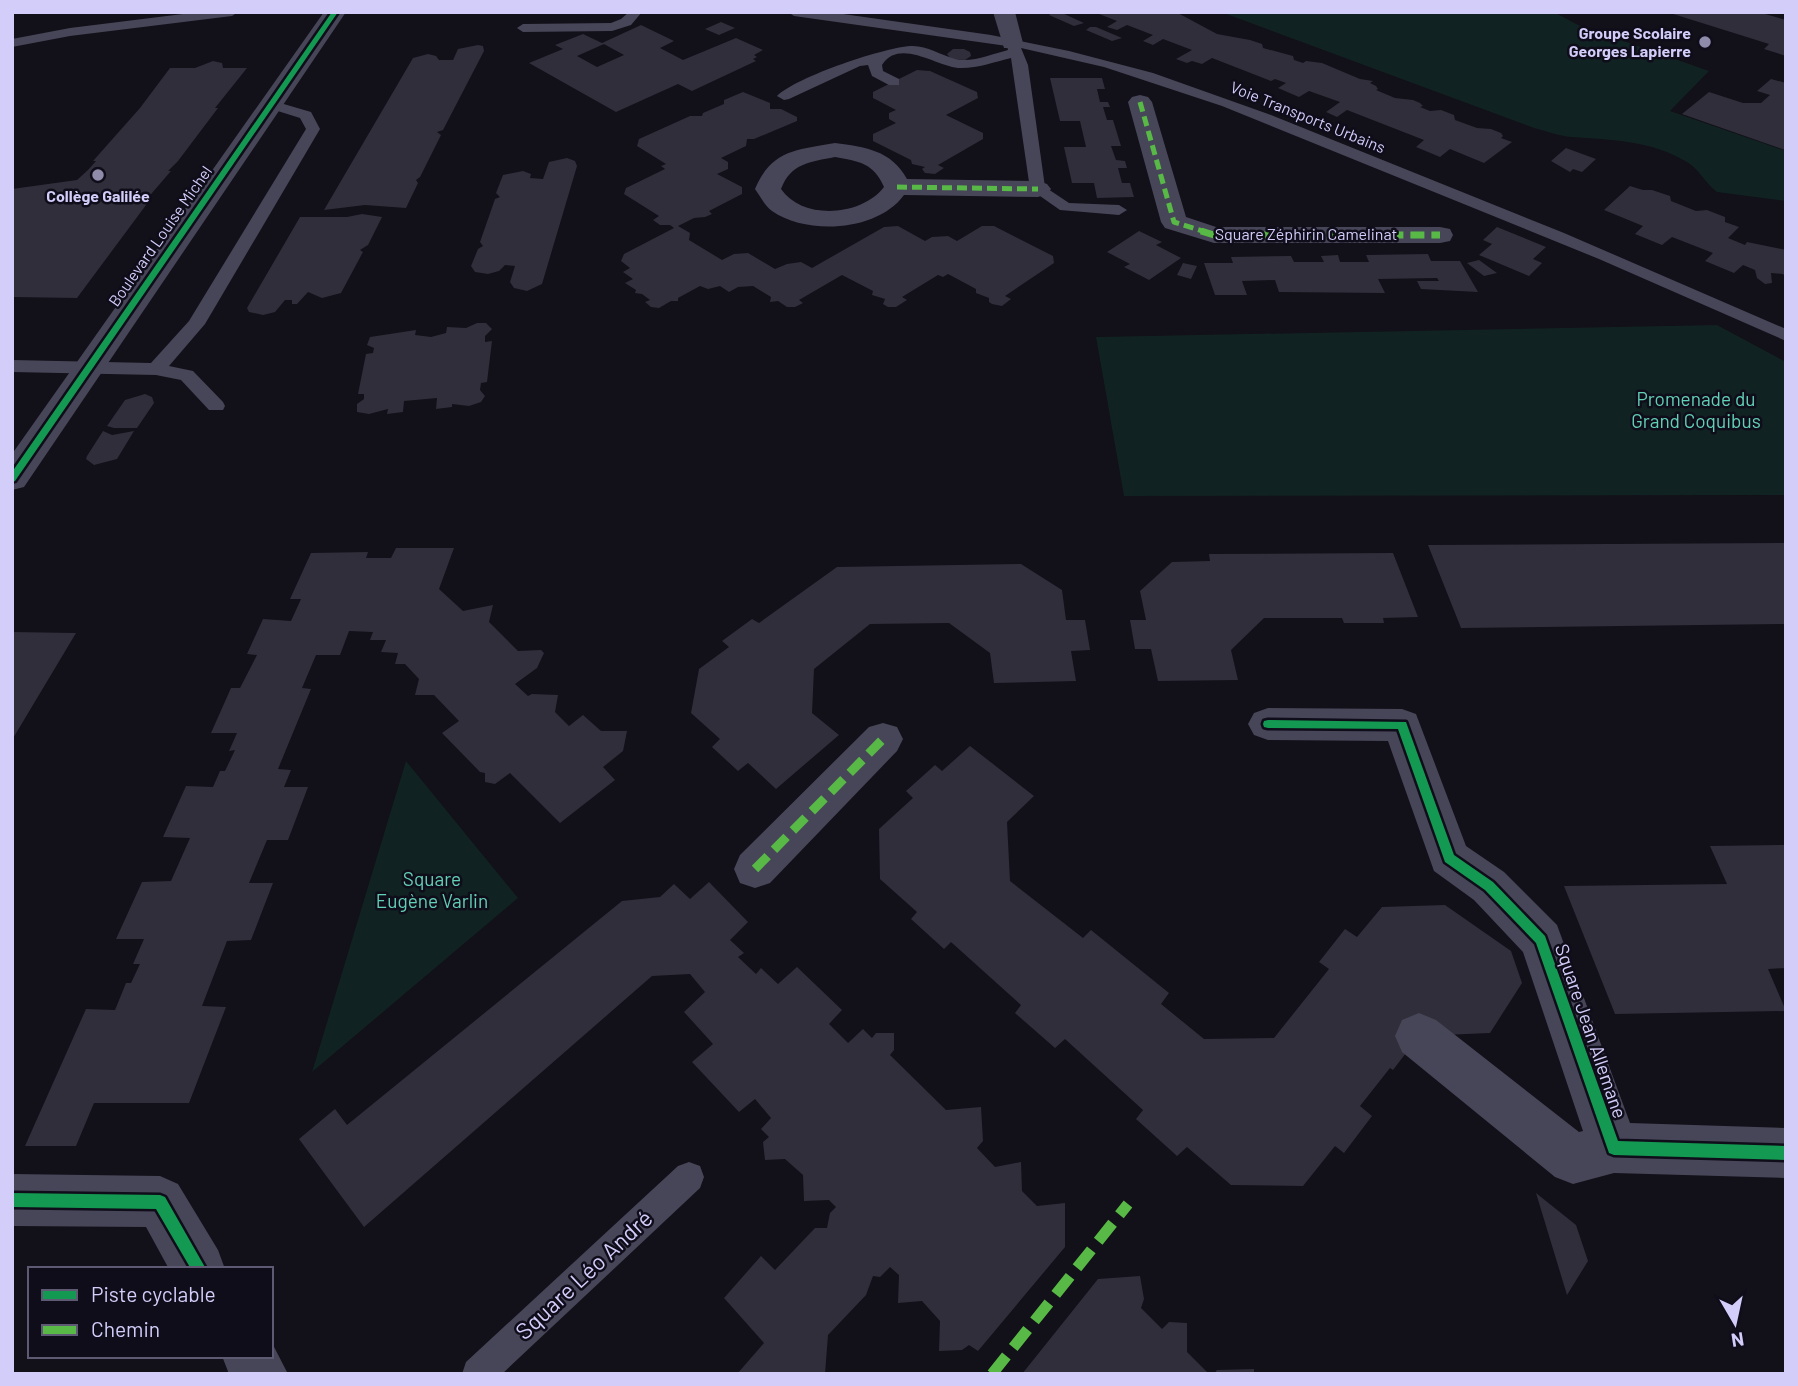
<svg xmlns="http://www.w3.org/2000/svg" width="1798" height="1386" viewBox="0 0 1798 1386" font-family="Barlow,sans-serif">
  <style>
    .green { fill: #122 }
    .building { fill: #302e3a }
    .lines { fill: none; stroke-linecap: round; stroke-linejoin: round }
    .lane { fill: #474658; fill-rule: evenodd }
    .street { fill: #474658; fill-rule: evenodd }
    .quiet-far3 { stroke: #58b947; stroke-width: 5; stroke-dasharray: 10 5; stroke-linecap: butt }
    .quiet-far2 { stroke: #58b947; stroke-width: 7; stroke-dasharray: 14 7; stroke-linecap: butt }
    .quiet-far1 { stroke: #58b947; stroke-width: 9; stroke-dasharray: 18 9; stroke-linecap: butt }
    .quiet { stroke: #58b947; stroke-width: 11; stroke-dasharray: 23 11; stroke-linecap: butt }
    .cycleway-casing { stroke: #100d1b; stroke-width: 5 }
    .cycleway { fill: #139951; fill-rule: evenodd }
    .poi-dot { fill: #8f8baa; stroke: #100d1b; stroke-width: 2.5 }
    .labels { text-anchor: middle; stroke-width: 5; stroke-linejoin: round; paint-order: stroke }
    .far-poi-label { font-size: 16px; font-weight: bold; fill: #d2cdf9; stroke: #100d1b; text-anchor: end }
    .far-street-label { font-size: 16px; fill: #d2cdf9; stroke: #100d1b }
    .park-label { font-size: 19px; fill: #62d0b5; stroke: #100d1b }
    .street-label { font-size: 19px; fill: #d2cdf9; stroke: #100d1b }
    .near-street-label { font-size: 23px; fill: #d2cdf9; stroke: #100d1b }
  </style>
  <rect width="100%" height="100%" fill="#121018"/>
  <path class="green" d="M1221 12H1554L1578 25 1709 71 1670 111 1786 151V201L1717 192C1705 183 1700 170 1687 162 1650 140 1612 140 1571 137 1559 136 1546 131 1534 128Z
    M1717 325 1786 362V495L1124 496 1096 337Z
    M406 761 518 898 312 1072Z"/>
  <path class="building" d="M1052 12H1060L1084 23 1074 26 1049 15Z
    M1094 12H1176L1217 34 1250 40 1262 44 1263 48 1293 56 1294 60 1303 63 1306 61 1322 63 1360 79 1373 81 1370 83 1376 86 1378 89 1376 90 1395 98 1413 100 1420 103 1423 106 1420 107 1430 111 1441 110 1454 115 1455 120 1477 128 1491 129 1501 133 1503 136 1501 138 1512 142 1484 163 1450 149 1440 157 1416 147 1424 140 1347 110 1337 117 1326 112 1340 102 1309 91 1299 97 1278 88 1286 83 1275 79 1271 81 1212 58 1202 64 1192 61 1187 63 1176 59 1192 50 1163 39 1153 45 1143 41 1153 35 1127 25 1117 30 1107 27 1117 21Z
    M1758 12 1786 20V56L1764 49 1769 44 1670 13Z
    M721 22 735 28 719 35 705 29Z
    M641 25 674 41 660 48 683 60 736 38 763 50 754 55 757 57 753 59 756 61 692 91 678 84 616 112 529 63 563 49 555 45 583 34 604 44 577 56 597 67 624 55 602 43Z
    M1090 27H1096L1122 38 1112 41 1086 30Z
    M478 45 483 46 484 51 443 130 437 132 441 135 420 177 416 180 418 183 406 208 365 205 324 210 413 58 428 54 436 56 439 60H453L458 49Z
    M953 49H964L970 52 971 56 965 60 951 59 947 54Z
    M213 61 222 63 223 68H247L215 108H218L178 161 168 171H171L146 200 149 201 77 298 12 297V189L77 180 88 170 96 161H93L140 108 170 68H195Z
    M917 70 930 71 977 92 978 98 946 115 983 133V139L938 165 944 168 935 174 925 173 922 169 925 167 912 164 911 160 873 141V134L896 123 889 119V113L896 110 873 98V92Z
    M1050 78H1102L1105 89H1097L1100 102H1108L1110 107H1103L1107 120H1113L1121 146H1111L1116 160 1125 161 1127 168H1118L1122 183H1130L1134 197 1097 198 1094 183H1072L1064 147H1086L1080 121H1060Z
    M1771 79 1786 83 1785 150 1682 114 1709 92 1743 103H1761L1770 95 1757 91Z
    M743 92 770 103V109H781L797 117V121L754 139H747L746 146 721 158 728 162V169L717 174 742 187V194L709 211 712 214 705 217 694 218 678 226 690 233 689 240 722 260 734 254 748 253 775 269 787 264 801 262 812 268 884 227 898 226 925 241 932 237 948 236 957 241 982 226H994L1053 256 1054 263 1005 296 1011 299 1002 306 992 304 989 302V298L976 293V289L948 274 943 277 938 275 902 297 907 300 896 307H888L883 304 885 299 872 295 873 291 842 275 799 300 803 303 795 307H787L778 301 770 302 771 297 753 286 738 287 729 292 720 286 708 289 700 286 678 298V301H671L659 308 651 307 645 302 650 300 642 294 635 293 636 290 625 283 633 279 623 272 630 268 621 261 624 254 674 228 670 225H660L653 220 659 216 624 194 626 188 665 169 661 166 666 164 637 146 639 139 690 116H702L703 113 724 104V100Z
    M1566 148 1596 159 1582 172 1573 169 1570 172 1551 161Z
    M567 158 575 161 577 166 542 284 527 291 514 288 510 282 515 266 505 265 499 271 488 274 475 272 471 266 478 249 483 246 480 242 495 199 500 197 496 193 503 175 523 171 531 174 530 178 543 179 549 162Z
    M1630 186 1643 190H1652L1670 196 1671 201 1696 211 1707 210 1725 217V222L1739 227 1728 238 1745 245 1747 242 1786 250V277L1783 274 1771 273 1772 283 1765 284 1757 278 1755 270 1743 265 1734 273 1705 261 1713 253 1672 237 1662 245 1635 234 1643 226 1604 210Z
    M362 214 382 217 368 245 360 250 363 252 341 293 322 298 308 292 297 304H292V300H285L275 312 263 315 249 312 247 308 300 217H347Z
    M1497 227 1546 247 1533 259 1542 263 1529 276 1479 255 1492 244 1483 240Z
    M1139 231 1162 242 1156 245 1181 258 1149 280 1124 267 1130 264 1107 252Z
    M1428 254 1431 261H1460L1478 292 1421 289 1417 281H1439L1437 278 1378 279 1385 293 1279 292 1275 280 1242 281 1247 295H1215L1204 263H1233L1231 257 1291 256 1294 262H1324L1321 256 1338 255 1340 262H1369L1366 255Z
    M1479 260 1497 273 1484 276 1467 263Z
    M1183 263 1197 266 1191 279 1177 275Z
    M477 323H486L492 329 485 336V342L492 341 487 382 481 383 480 390 485 396 481 402 469 406 452 404V407L436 409 437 398 404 401 403 412 387 414 388 409 369 414 357 412V404L364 399V394H358L366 354 373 353 374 348 367 345 370 337 416 330 415 335 431 337 446 333 447 327 466 328Z
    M145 394 152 397 154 403 137 428H114L107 426 125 400Z
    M103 431 112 435 134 431 117 459 94 465 86 459 87 456Z
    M1786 543V624L1461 628 1428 545Z
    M396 548H454L439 589 463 611 493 605 489 622 518 651 541 650 544 653 537 668 515 684 528 696 532 694 558 695 555 712 569 726 583 715 601 731H627L623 751 603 767 615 780 560 823 510 773 495 784 485 782V773L480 772 442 733 459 721 434 695H415L419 679 405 664H395L398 653 381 652 386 640H370L373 632 349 631 340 655H316L302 688 311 689 278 769 291 770 284 787H308L288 840H267L249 883H273L251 940 227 941 202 1006 226 1007 189 1103H94L76 1146H25L86 1009 115 1010 126 983H131L140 964H133L144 939H116L142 882 171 881 190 838 163 837 186 786 213 787 220 771H225L235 750 229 751 237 733H211L231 688H240L257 655 247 654 263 619 291 621 301 599H290L311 553 368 552 366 558H391Z
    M1393 553 1418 617 1383 618 1384 623H1344L1342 618H1264L1231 650 1238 680 1158 681 1151 649H1135L1130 620H1146L1140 591 1172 562 1210 561 1209 554Z
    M1021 564 1062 590 1066 620H1085L1090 650 1071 651 1076 681 994 683 990 653 949 623 870 624 814 669 812 713 839 735 776 789 748 763 738 771 712 747 720 739 691 713 699 669 729 647 722 641 752 619 759 623 837 567Z
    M12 632 76 633 12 740Z
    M970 746 1034 796 1007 822 1010 881 1083 938 1091 930 1169 993 1161 1004 1204 1039 1274 1038 1329 969 1319 962 1345 929 1357 937 1382 907 1445 905 1511 951 1522 983 1490 1033 1419 1036 1393 1070 1390 1068 1360 1106 1372 1116 1344 1153 1335 1146 1303 1186 1231 1185 1187 1147 1177 1156 1136 1119 1143 1110 1065 1039 1055 1048 1015 1013 1021 1005 951 942 944 949 911 919 917 912 880 879 879 829 913 798 906 791 935 765 942 771Z
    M1786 845V968L1768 969 1786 1011 1615 1014 1564 886 1727 884 1710 846Z
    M709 882 748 922 730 940 744 953 738 957 756 974 761 968 778 984 797 967 842 1010 829 1024 848 1043 863 1029 872 1038 876 1033H894V1050L890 1055 946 1110 981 1107 983 1141 977 1148 995 1167 1021 1162 1022 1191 1037 1206 1065 1203V1247L978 1351 969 1345 962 1350 939 1351 940 1321 922 1301 898 1303 899 1275 890 1267 880 1277 873 1276 866 1295 828 1335 825 1374H737L764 1343 724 1298 761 1256 775 1270 815 1228H827L830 1213 836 1207 829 1200 804 1201 803 1175 785 1159 765 1160 763 1142 769 1137 761 1129 771 1118 755 1099 739 1112 692 1062 713 1044 684 1012 705 992 690 974 652 976 364 1227 299 1139 335 1109 347 1125 622 901 660 897 674 884 690 899Z
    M1536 1193 1576 1225 1588 1261 1567 1295Z
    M1140 1276 1144 1299 1141 1308 1162 1329 1169 1322 1187 1323V1352L1209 1374H1022L1098 1279Z
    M1254 1369V1374H1214L1217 1370Z"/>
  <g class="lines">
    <path class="lane" d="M199 12H238L232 16 70 36 12 47V39L70 28Z
      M629 12H642L631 25 612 31 523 32 517 28 523 24 611 23 621 19Z
      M788 12H829L991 35 1069 51 1153 73 1271 115 1564 233 1786 329V341L1599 259 1222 106 1104 67 1021 48 1028 65 1045 187 1069 203 1119 205 1127 210 1119 215 1060 210 1030 189 1011 58C994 62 976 69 958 68 936 66 899 38 882 65L883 71 899 79V85H889L872 76 868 65 860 66 789 99 784 100 777 96C796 77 887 46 913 46 927 46 941 55 955 59 972 63 992 54 1008 50L1007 46 794 16Z
      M270 100 311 112 320 129 205 324 169 366 193 371 223 402 225 406 223 410H209L181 380 156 375 12 372V360L151 363 189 321 306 129 300 118 265 107 263 104Z
      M689 1162 700 1166 704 1177 700 1188 502 1374H462L466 1362 678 1166Z"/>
    <path class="street" d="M324 12H346L24 487 12 490V454Z
      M993 12H1015L1023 43 1020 48H1004Z
      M1140 95 1148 97 1152 102 1186 217 1216 227H1440L1450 229 1453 235 1450 241 1440 243H1214L1165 228 1161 222 1128 102 1132 97Z
      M835 143C865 147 891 150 907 179L1038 181 1047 184 1051 189 1047 194 1038 197 904 195C878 231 808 236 772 211 765 206 760 196 755 189 772 149 797 150 835 143ZM835 157C858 161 874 163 884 187 862 216 803 221 781 189 791 163 810 162 835 157Z
      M1268 708 1402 709 1416 714 1466 846 1504 872 1557 925 1630 1123 1786 1128V1178L1614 1173 1573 1184 1555 1177 1402 1052 1395 1036 1402 1020 1419 1013 1436 1020 1579 1132 1583 1131 1523 952 1474 900 1434 871 1388 741 1268 740 1254 735 1248 724 1254 713Z
      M883 723 897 727 903 739 897 751 770 883 755 888 740 883 734 869 740 855 869 727Z
      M12 1174 160 1176 178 1184 218 1250 225 1269H169L146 1227 12 1226Z
      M271 1341 288 1374H229L222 1356H271Z"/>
    <path class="quiet-far3" d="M1140 102 1174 222 1206 232
      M897 187 1038 189"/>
    <path class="quiet-far2" d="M1201 231 1214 235H1440"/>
    <path class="quiet-far1" d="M755 869 883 739"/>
    <path class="quiet" d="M992 1374 1128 1204"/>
    <g class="cycleway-casing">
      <path id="cycleway" d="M332 12H338L15 481 12 482V472Z
        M1268 720 1406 722 1454 855 1493 882 1545 936 1618 1141 1786 1146V1160L1614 1155 1609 1153 1536 943 1485 890 1445 862 1398 729 1268 728 1264 727 1263 724 1264 721Z
        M12 1193 160 1195 165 1197 206 1269H191L156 1209 12 1207Z"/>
    </g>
    <use href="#cycleway" class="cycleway"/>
  </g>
  <g class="poi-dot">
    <circle cx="1705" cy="42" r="7"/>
    <circle cx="98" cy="175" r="7"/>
  </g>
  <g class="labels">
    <g class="far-poi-label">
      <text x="1691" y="39">Groupe Scolaire<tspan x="1691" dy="18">Georges Lapierre</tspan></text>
      <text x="98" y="202" text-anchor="middle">Collège Galilée</text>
    </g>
    <g class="far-street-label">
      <text transform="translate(1308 117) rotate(22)" y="6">Voie Transports Urbains</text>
      <text x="1306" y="240">Square Zéphirin Camelinat</text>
      <text transform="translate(160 236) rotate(-55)" y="6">Boulevard Louise Michel</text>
    </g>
    <g class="park-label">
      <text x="1696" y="406">Promenade du<tspan x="1696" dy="22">Grand Coquibus</tspan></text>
      <text x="432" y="886">Square<tspan x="432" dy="22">Eugène Varlin</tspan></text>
    </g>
    <g class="street-label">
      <text transform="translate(1591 1031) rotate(71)" y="7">Square Jean Allemane</text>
    </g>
    <g class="near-street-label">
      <text transform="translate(584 1275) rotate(-43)" y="8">Square Léo André</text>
    </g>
  </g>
  <rect width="1798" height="1386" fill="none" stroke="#d2cdf9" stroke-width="28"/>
  <rect x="28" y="1267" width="245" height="91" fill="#100d1b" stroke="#5e5a74" stroke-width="2"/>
  <rect x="42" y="1290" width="35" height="10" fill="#139951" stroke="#5e5a74" stroke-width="2"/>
  <text x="91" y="1302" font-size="21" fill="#d2cdf9">Piste cyclable</text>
  <rect x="42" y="1325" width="35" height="10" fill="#58b947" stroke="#5e5a74" stroke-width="2"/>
  <text x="91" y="1337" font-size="21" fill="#d2cdf9">Chemin</text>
  <g transform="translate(1735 1323) rotate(171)" stroke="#100d1b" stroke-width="5" paint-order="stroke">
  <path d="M0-5L12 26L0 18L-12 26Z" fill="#d2cdf9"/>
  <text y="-10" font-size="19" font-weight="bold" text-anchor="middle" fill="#d2cdf9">N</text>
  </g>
</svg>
